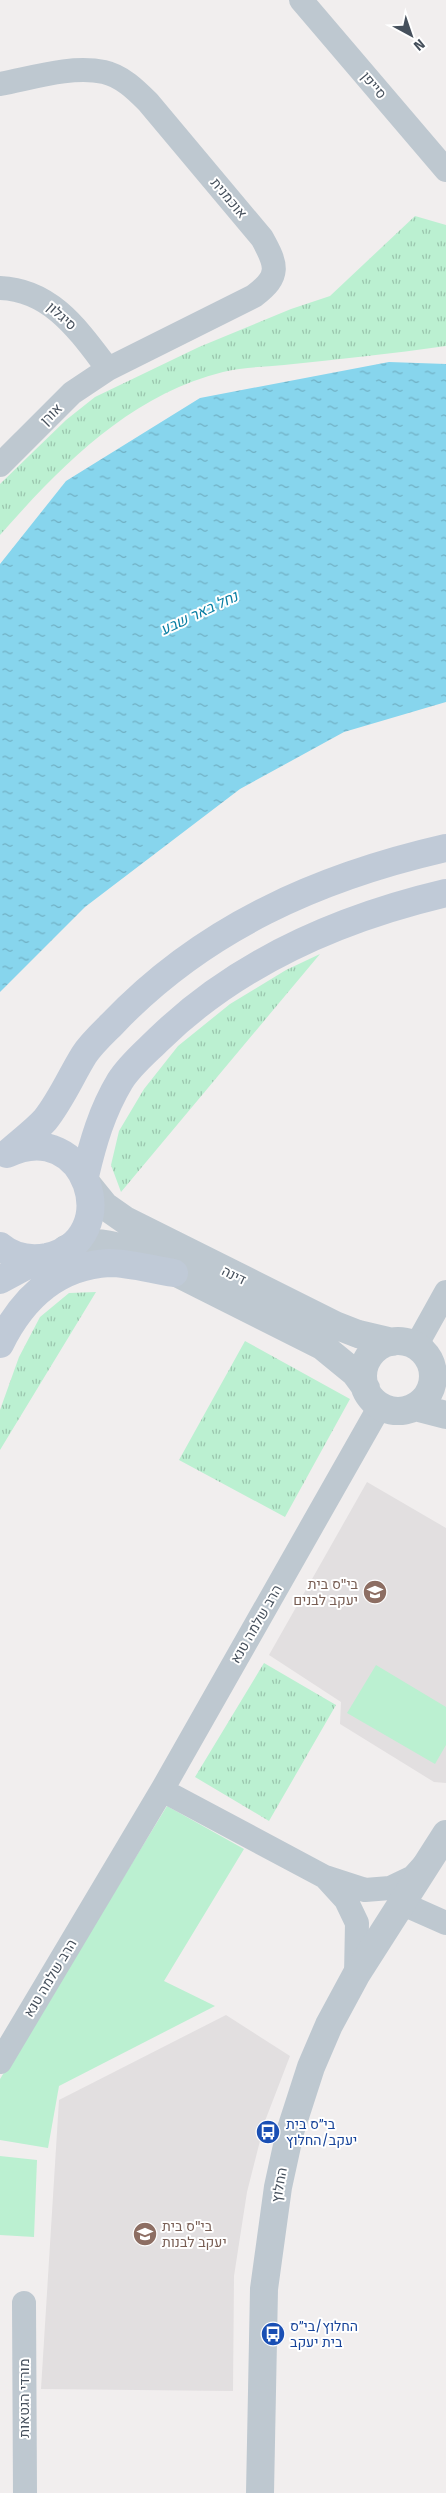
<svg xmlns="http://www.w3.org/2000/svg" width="446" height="2493" viewBox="0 0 446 2493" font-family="'Fira Sans',Heebo,sans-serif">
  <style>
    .education { fill: #e2dfe0 }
    .green { fill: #bbf0d1 }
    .park { fill: url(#park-tufts) }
    .water { fill: url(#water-ripples) }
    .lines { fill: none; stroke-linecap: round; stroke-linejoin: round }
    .minor { stroke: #bec8d0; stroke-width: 24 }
    .tertiary { stroke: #bec8d0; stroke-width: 28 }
    .secondary { stroke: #c0cad7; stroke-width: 28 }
    .labels { text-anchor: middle; stroke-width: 4; stroke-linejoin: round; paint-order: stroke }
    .street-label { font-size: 14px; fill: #46505c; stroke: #fff }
    .education-label { font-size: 14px; fill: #785e54; stroke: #fff; text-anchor: end }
    .transit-label { font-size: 14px; fill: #164399; stroke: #fff; text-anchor: start }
    .water-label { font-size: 15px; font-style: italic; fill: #097ea3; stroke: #fff }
  </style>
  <defs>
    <pattern id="park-tufts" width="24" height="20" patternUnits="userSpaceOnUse" patternTransform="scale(1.25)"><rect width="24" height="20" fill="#bbf0d1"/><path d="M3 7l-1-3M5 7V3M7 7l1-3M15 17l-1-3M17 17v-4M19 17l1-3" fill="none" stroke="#9ac5ad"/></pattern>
    <pattern id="water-ripples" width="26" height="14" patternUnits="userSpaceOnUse" patternTransform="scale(1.25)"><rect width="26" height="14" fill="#87d5ed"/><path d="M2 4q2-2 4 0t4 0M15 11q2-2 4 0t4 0" fill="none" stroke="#70afc3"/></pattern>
  </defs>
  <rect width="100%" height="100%" fill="#f1eeee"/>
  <path class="education" d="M367 1482 446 1528V1783L434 1782 340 1724 341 1702 269 1655Z
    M226 2015 290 2056 265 2121 247 2192 234 2276 233 2391 41 2389 59 2100Z"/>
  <path class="green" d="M376 1665 446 1707V1745L435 1764 347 1713Z
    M167 1806 244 1849 164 1981 215 2006 59 2086 48 2148 0 2140V2079Z
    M0 2156 37 2160 34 2237 0 2235Z"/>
  <path class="park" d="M415 216 446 225V346C392 354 338 359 284 365 264 367 243 367 223 372 130 395 62 465 0 535V484L66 420 95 397 199 347 291 309 330 296Z
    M320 954 121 1192 111 1165 119 1131 144 1089 178 1046 230 1004 286 970Z
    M96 1292 0 1450V1410L19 1357 40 1317 69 1293Z
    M245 1341 350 1399 285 1517 179 1460Z
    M264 1663 336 1705 269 1821 195 1777Z"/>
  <path class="water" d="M389 362 446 364V702L344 732 240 789 85 907 0 992V564L66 481 200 398Z"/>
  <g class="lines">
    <path class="minor" d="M301 0 446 170
      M0 84C32 78 71 65 104 72 122 76 136 90 148 102L262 238C277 265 281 276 254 296L108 369 72 393 0 465
      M0 288C52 290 79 331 108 369
      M416 1346 446 1292
      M380 1406 162 1790 325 1877 365 1890 390 1888 413 1877 423 1866
      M325 1877 346 1900 357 1923 356 1975
      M403 1904 446 1923
      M0 2062 162 1790
      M24 2303 25 2493"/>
    <path class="tertiary" d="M88 1185 105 1206 125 1220 335 1325 358 1334 392 1342
      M66 1249C93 1239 110 1243 137 1253L322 1346 355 1373 366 1388
      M363 1376a35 35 0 1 1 70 0a35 35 0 1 1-70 0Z
      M415 1407 446 1415
      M260 2493 264 2289 278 2187 290 2132 311 2067 329 2025 356 1975 446 1834"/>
    <path class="secondary" d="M8 1153C20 1142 34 1132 45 1120 61 1100 71 1076 84 1055 91 1044 103 1033 112 1024 203 928 319 877 446 848
      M85 1176C93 1142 102 1111 120 1081 130 1065 146 1052 159 1039 238 962 340 918 446 893
      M0 1246C13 1257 30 1260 47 1257 127 1239 86 1115 7 1154
      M0 1280 39 1259
      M0 1344C22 1299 56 1266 109 1263 130 1263 153 1270 174 1273"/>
  </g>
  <defs>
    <g id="school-disc" transform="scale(1.25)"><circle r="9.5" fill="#8d6e63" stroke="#fff"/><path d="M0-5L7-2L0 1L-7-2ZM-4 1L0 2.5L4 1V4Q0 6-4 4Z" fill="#fff"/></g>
    <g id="bus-disc" transform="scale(1.25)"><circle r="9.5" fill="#1a4fb4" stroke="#fff"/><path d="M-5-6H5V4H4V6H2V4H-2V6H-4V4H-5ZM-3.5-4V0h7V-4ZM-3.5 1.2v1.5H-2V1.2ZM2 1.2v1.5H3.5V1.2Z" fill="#fff"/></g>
  </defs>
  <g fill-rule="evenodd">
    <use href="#school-disc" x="375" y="1592"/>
    <use href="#bus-disc" x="268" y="2132"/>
    <use href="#school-disc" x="145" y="2234"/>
    <use href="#bus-disc" x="273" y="2334"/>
  </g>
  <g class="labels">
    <g class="street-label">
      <text transform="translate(374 85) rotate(50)" y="5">סייפן</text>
      <text transform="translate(229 198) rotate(50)" y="5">אוכמנית</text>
      <text transform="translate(62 316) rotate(42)" y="5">סיגלון</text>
      <text transform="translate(51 414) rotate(-45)" y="5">אורן</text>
      <text transform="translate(234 1275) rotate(26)" y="5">דינה</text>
      <text transform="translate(256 1624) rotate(-60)" y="5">הרב שלמה טנא</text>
      <text transform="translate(50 1978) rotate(-59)" y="5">הרב שלמה טנא</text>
      <text transform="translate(279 2185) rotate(-80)" y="5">החלוץ</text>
      <text transform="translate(24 2398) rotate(-90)" y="5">מורדי הגטאות</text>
    </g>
    <g class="education-label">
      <text x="358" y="1589">בי"ס בית<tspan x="358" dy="16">יעקב לבנים</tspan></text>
      <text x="162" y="2231" text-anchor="start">בי"ס בית<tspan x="162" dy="16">יעקב לבנות</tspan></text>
    </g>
    <g class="transit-label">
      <text x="286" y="2129">בי״ס בית<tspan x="286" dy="16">יעקב/החלוץ</tspan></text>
      <text x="290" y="2331">החלוץ/בי״ס<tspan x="290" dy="16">בית יעקב</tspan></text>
    </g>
    <g class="water-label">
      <text transform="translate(199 613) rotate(-25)" y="5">נחל באר שבע</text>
    </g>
  </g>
  <g transform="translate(411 35) rotate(140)" stroke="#ffffff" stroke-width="4" paint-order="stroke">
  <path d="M0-4L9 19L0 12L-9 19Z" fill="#46505c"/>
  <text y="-8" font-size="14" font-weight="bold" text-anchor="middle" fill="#46505c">N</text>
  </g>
</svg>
